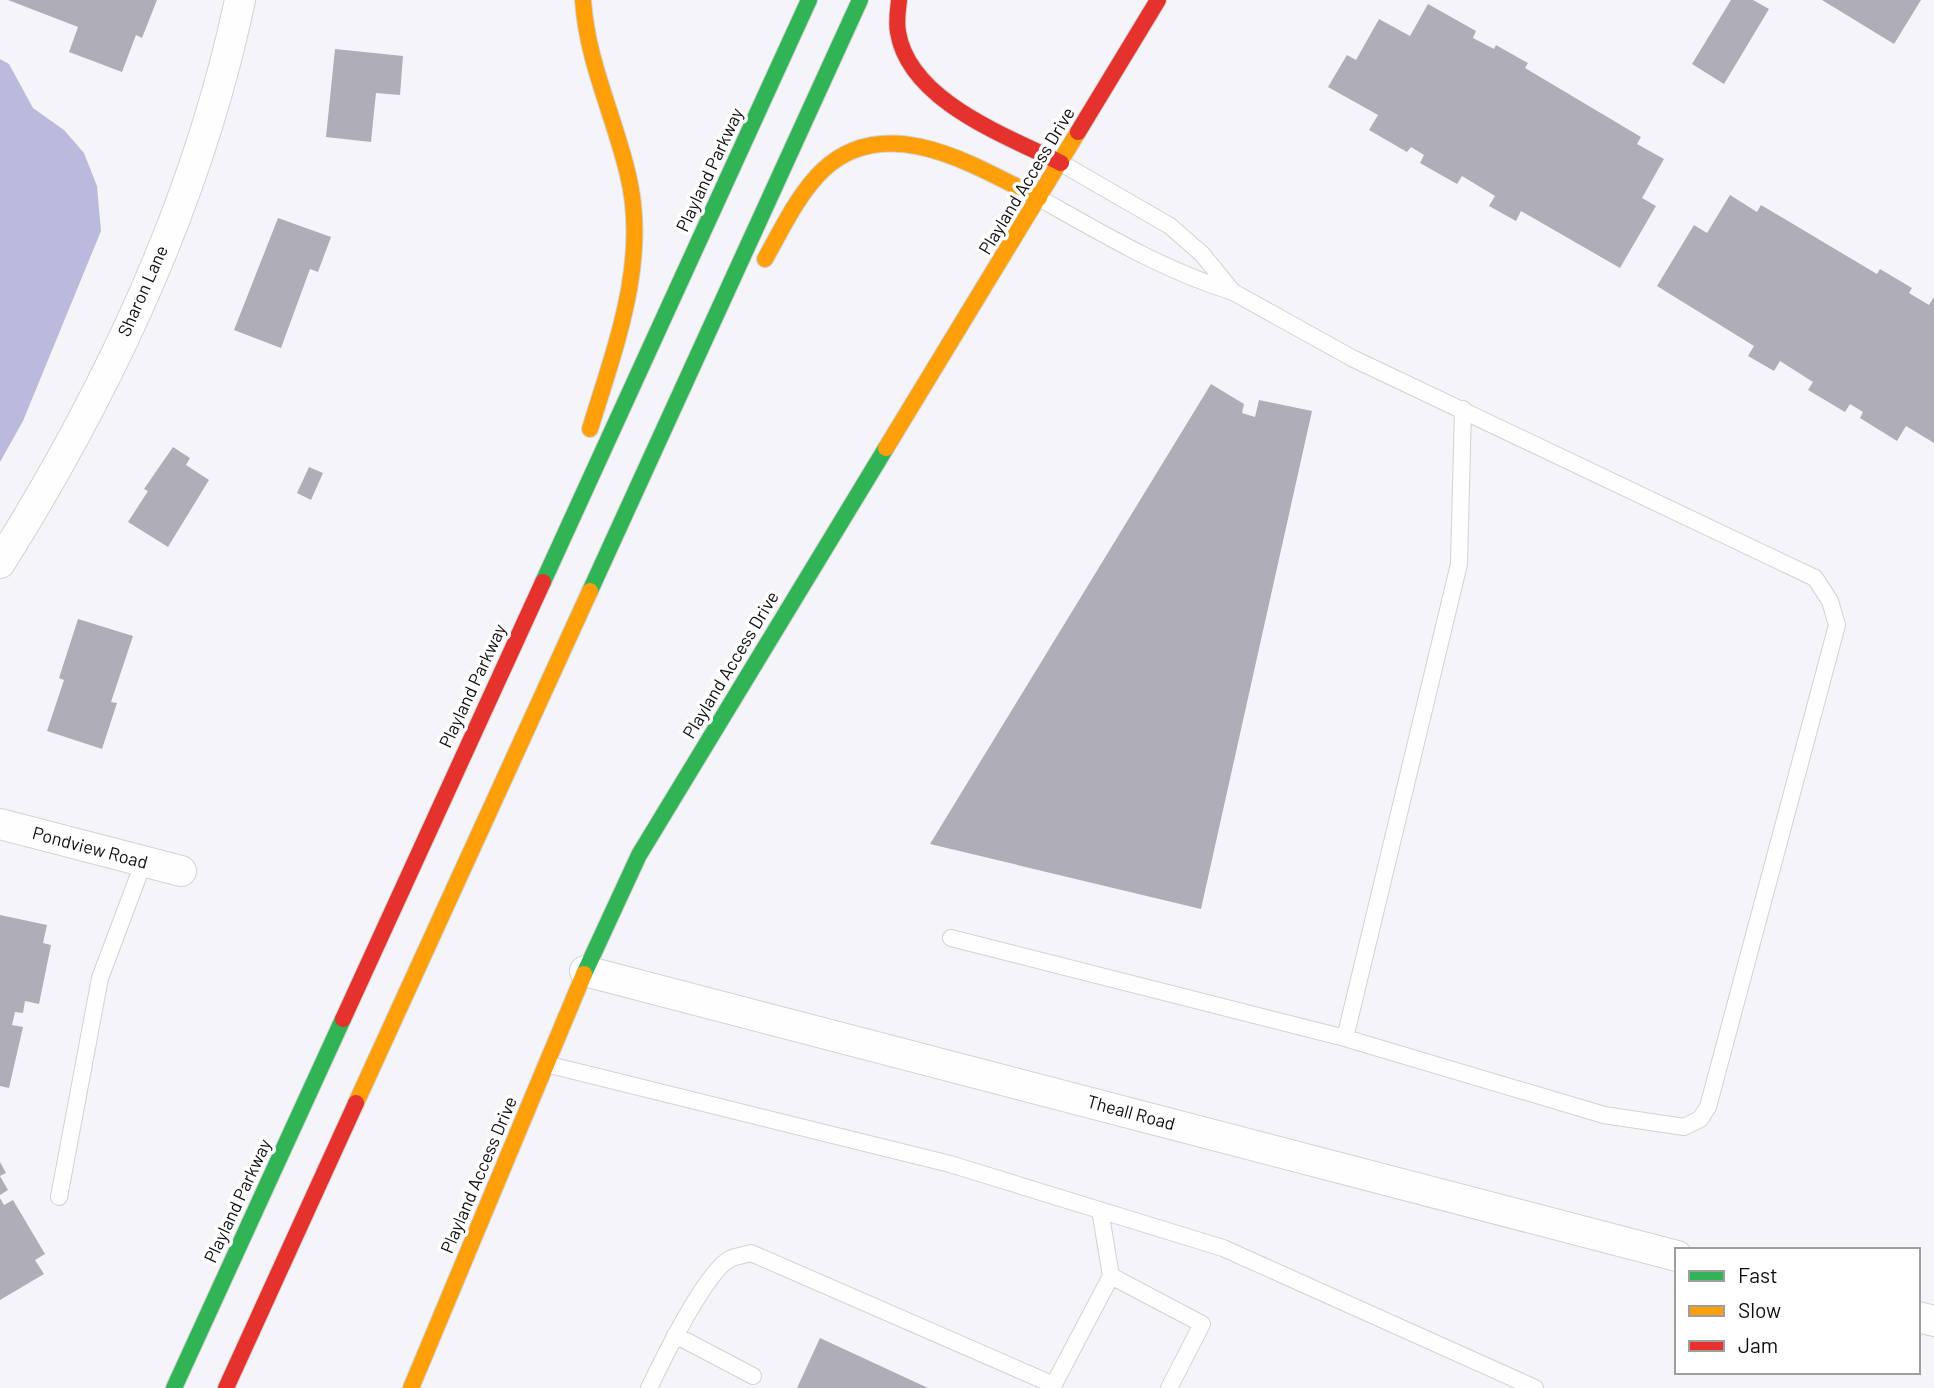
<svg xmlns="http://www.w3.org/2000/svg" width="1934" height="1388" viewBox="0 0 1934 1388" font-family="Barlow,sans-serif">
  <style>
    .water { fill: #bcbadc }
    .building { fill: #afaeb8 }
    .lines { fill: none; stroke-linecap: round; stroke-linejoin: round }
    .lane-casing { stroke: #d2d2d5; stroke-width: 18 }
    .street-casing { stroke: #d2d2d5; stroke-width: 32 }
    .fast-casing { stroke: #d2d2d5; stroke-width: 18 }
    .slow-casing { stroke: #d2d2d5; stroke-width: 18 }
    .jam-casing { stroke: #d2d2d5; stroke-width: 18 }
    .lane { stroke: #fefefe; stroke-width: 16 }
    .street { stroke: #fefefe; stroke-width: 30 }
    .fast { stroke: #30b455; stroke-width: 16 }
    .slow { stroke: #ff9f0a; stroke-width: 16 }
    .jam { stroke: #e5322d; stroke-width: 16 }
    .labels { text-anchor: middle; stroke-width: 7; stroke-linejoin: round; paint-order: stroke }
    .street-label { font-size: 18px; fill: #0d0d10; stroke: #fff }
  </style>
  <rect width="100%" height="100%" fill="#f5f5f9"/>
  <path class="water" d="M0 59 9 64 33 108 64 130 84 153 97 186 101 231 23 421 0 462Z"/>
  <path class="building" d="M8 0H157L142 38 136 35 122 72 69 52 78 27Z
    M1731 0H1753L1769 9 1724 84 1692 64Z
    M1822 0H1921L1894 44Z
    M1428 4 1476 31 1473 38 1494 49 1496 45 1528 63 1525 68 1641 137 1637 144 1664 159 1642 198 1656 206 1620 268 1521 211 1516 221 1489 206 1495 196 1462 176 1457 184 1420 163 1424 155 1411 147 1407 152 1369 130 1378 115 1328 87 1347 55 1356 60 1379 19 1410 36Z
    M335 49 403 56 400 95 376 93 371 142 326 137Z
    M1730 195 1757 212 1761 205 1877 274 1880 269 1912 288 1909 293 1929 305 1934 297V443L1906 426 1897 441 1860 418 1863 412 1850 404 1845 412 1808 390 1813 382 1780 361 1774 371 1748 356 1754 346 1657 286 1694 225 1707 233Z
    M278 218 331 237 318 272 310 269 281 348 234 330Z
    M1211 384 1244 404 1242 413 1255 417 1259 400 1312 411 1201 909 930 844Z
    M173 447 190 458 186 465 209 480 168 547 128 522 148 491 144 489Z
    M309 467 323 473 311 500 297 493Z
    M78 619 133 636 111 702 117 703 102 749 47 731 64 680 59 678Z
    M0 915 47 925 43 943 51 945 39 1004 25 1001 23 1013 15 1012 12 1025 23 1027 9 1088 0 1086Z
    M0 1162 6 1173 0 1176 8 1190 0 1195Z
    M0 1198 4 1205 13 1200 45 1254 35 1260 44 1274 0 1300Z
    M820 1338 928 1388H797Z"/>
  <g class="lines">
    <g class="lane-casing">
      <path id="lane" d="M1039 198C1103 234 1163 270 1233 292L1202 254 1170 226 1061 163
        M951 938 1345 1038 1604 1115 1684 1127 1700 1119 1708 1107 1837 625 1830 601 1815 578 1352 358 1233 292
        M1345 1038 1459 564 1463 409
        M546 1064 950 1164 1223 1248 1535 1388
        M59 1197 100 978 144 861
        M1111 1276 1202 1324 1169 1388
        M675 1335 753 1376
        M649 1388C662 1361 706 1271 730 1259 736 1256 745 1255 751 1253L1054 1385
        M1052 1388 1111 1276 1100 1210"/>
    </g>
    <g class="street-casing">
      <path id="street" d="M0 563C108 391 198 200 240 0
        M0 824 181 871
        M585 971 1677 1256
        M1918 1317 1934 1321"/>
    </g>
    <g class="fast-casing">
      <path id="fast" d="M543 582 809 0
        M590 591 860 0
        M584 974 639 855 886 448
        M174 1388 343 1019"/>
    </g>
    <g class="slow-casing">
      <path id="slow" d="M583 0C587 62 614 115 628 175 649 261 615 347 590 429
        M765 259C782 229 798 194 823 170 887 110 975 166 1039 198
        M886 448 1078 132
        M356 1103 590 591
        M411 1388 584 974"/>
    </g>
    <g class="jam-casing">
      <path id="jam" d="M899 0C898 10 896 22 898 32 909 101 1007 136 1061 163
        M1078 132 1158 0
        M343 1019 543 582
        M226 1388 356 1103"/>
    </g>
    <use href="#lane" class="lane"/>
    <use href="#street" class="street"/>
    <use href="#fast" class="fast"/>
    <use href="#slow" class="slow"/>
    <use href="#jam" class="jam"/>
  </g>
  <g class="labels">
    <g class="street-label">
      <text transform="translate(710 170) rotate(-65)" y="6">Playland Parkway</text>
      <text transform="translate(1027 181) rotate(-59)" y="6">Playland Access Drive</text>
      <text transform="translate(143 291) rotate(-66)" y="6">Sharon Lane</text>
      <text transform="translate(731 665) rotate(-59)" y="6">Playland Access Drive</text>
      <text transform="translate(473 686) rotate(-65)" y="6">Playland Parkway</text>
      <text transform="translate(90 848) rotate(15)" y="6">Pondview Road</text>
      <text transform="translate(1131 1113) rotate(15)" y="6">Theall Road</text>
      <text transform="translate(479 1175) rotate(-67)" y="6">Playland Access Drive</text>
      <text transform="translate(238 1201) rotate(-65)" y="6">Playland Parkway</text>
    </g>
  </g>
  <rect x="1675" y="1248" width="245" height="126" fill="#ffffff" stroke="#9e9e9f" stroke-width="2"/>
  <rect x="1689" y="1271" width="35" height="10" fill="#30b455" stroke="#9e9e9f" stroke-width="2"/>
  <text x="1738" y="1283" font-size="21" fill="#0d0d10">Fast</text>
  <rect x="1689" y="1306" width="35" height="10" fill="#ff9f0a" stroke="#9e9e9f" stroke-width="2"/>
  <text x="1738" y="1318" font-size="21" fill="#0d0d10">Slow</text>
  <rect x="1689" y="1341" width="35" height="10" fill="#e5322d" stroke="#9e9e9f" stroke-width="2"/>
  <text x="1738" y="1353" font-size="21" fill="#0d0d10">Jam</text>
</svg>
